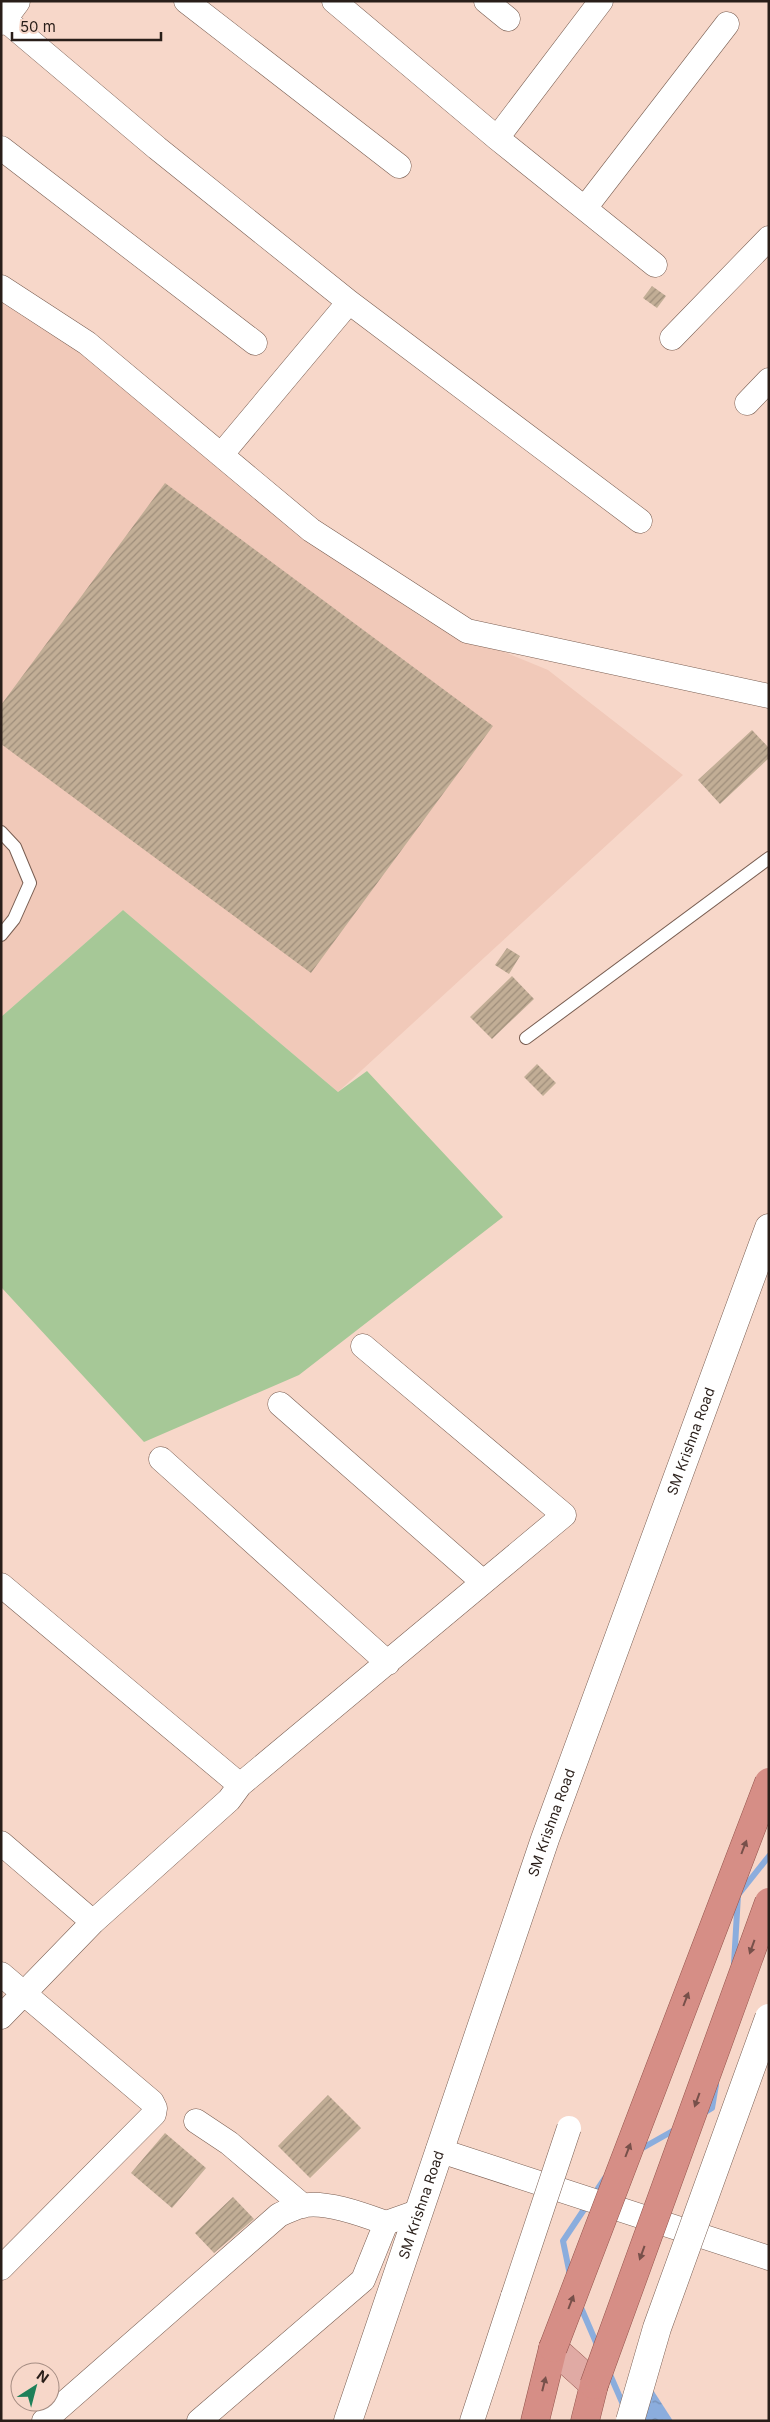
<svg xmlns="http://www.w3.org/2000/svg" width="770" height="2422" viewBox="0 0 770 2422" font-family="Inter,sans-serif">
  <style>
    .built { fill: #f1c9b9 }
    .grass { fill: #a6c897 }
    .water { fill: url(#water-ripples) }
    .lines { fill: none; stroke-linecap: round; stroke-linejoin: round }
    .stream { stroke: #8baddd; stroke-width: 6 }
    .building { fill: url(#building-hatch) }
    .service-casing { stroke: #795e52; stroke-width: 14 }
    .minor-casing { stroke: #795e52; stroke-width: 25 }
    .tertiary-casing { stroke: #795e52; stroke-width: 29 }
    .primary-casing { stroke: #93544c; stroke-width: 29 }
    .trunk-casing { stroke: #93544c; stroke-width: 29 }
    .service { stroke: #fff; stroke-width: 12 }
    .minor { stroke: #fff; stroke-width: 24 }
    .tertiary { stroke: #fff; stroke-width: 28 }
    .primary { stroke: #e0aaa4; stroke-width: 28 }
    .trunk { stroke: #d68e86; stroke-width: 28 }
    .minor-bridge-casing { stroke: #795e52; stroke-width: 25; stroke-linecap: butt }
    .tertiary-bridge-casing { stroke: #795e52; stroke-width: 29; stroke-linecap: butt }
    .trunk-bridge-casing { stroke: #93544c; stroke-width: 29; stroke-linecap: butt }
    .minor-bridge { stroke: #fff; stroke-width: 24 }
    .tertiary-bridge { stroke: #fff; stroke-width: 28 }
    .trunk-bridge { stroke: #d68e86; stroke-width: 28 }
    .oneway { fill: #77504a }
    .labels { text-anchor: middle; stroke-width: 5; stroke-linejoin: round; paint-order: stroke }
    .street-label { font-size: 14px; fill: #291e19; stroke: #f7d7c9 }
  </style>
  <defs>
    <pattern id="water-ripples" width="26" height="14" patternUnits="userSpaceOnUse" patternTransform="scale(1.25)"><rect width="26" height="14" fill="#8baddd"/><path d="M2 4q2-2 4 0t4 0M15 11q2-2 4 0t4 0" fill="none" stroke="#728cb2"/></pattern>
    <pattern id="building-hatch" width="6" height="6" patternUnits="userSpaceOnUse" patternTransform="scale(1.25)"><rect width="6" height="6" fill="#c2ae96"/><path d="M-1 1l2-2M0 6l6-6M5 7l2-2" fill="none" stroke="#9e8d7a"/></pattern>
  </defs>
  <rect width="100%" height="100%" fill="#f7d7c9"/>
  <path class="built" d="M1 298 66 334 247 490 424 619 548 670 683 775 338 1092 123 910 1 1017Z"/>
  <path class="grass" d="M123 910 338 1092 367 1071 503 1217 299 1375 144 1442 1 1287V1017Z"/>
  <path class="water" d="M653 2390 673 2421H643Z"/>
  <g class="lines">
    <path class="stream" d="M734 1964 738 1895 769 1856
      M702 2114 712 2108 716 2085
      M639 2150 678 2128
      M570 2275 563 2241 605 2178
      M579 2303 598 2347
      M608 2370 625 2409"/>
  </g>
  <path class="building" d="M652 286 666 296 657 308 643 298Z
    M165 483 493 726 311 973 1 744V705Z
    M752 730 769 748V758L720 804 698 780Z
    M507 948 520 956 509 974 495 965Z
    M512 976 534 999 492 1039 470 1017Z
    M537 1064 556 1083 543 1096 524 1077Z
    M328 2095 361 2128 310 2178 278 2146Z
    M165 2133 206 2168 172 2208 131 2173Z
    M233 2197 254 2219 214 2253 195 2233Z"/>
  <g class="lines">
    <g class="service-casing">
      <path id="service" d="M1 832 15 847 30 883 14 919 1 935
        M526 1038 769 858"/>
    </g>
    <g class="minor-casing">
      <path id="minor" d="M186 1 399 166
        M334 1 497 138 655 265
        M486 1 508 19
        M3 18 157 148 349 302
        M497 138 601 1
        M1 148 255 343
        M585 208 727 24
        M1 287 87 343 311 530 467 631 769 696
        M672 338 769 238
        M747 403 769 380
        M221 455 349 302 640 521
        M280 1404 483 1582
        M161 1459 388 1663
        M1 1585 240 1785
        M1 1843 93 1922
        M1 1974 152 2102 155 2108 154 2114 1 2268
        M1 2017 93 1922 229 1800 240 1785 564 1515 363 1346
        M196 2121 229 2143 303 2206
        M438 2150 769 2258
        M44 2421 279 2215C286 2212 293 2208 301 2206 324 2200 364 2215 386 2223
        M199 2421 363 2280 386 2223 417 2212
        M472 2421 513 2296"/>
    </g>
    <g class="tertiary-casing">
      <g id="tertiary">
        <path d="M1 21 16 1"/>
        <path id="s1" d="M348 2421 545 1839 769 1228"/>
      </g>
    </g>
    <g class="primary-casing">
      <path id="primary" d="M553 2348 594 2385"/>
    </g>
    <g class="trunk-casing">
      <path id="trunk" d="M535 2421 553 2348
        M585 2421 594 2385"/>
    </g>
    <use href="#service" class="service"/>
    <use href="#minor" class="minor"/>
    <use href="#tertiary" class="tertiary"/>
    <use href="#primary" class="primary"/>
    <use href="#trunk" class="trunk"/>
    <g class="minor-bridge-casing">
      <path id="minor-bridge" d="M513 2296 569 2128"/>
    </g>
    <g class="tertiary-bridge-casing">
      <path id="tertiary-bridge" d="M630 2421 657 2328 769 2018"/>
    </g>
    <g class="trunk-bridge-casing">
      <path id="trunk-bridge" d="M553 2348 769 1782
        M594 2385 769 1902"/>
    </g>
    <use href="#minor-bridge" class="minor-bridge"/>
    <use href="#tertiary-bridge" class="tertiary-bridge"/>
    <use href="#trunk-bridge" class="trunk-bridge"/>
  </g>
  <defs><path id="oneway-solid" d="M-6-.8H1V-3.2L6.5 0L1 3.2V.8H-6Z" transform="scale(1.25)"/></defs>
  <g class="oneway">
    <use href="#oneway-solid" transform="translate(744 1847) rotate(-69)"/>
    <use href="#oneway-solid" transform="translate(752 1947) rotate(110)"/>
    <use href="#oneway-solid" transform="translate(686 1999) rotate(-69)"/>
    <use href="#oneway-solid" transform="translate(697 2100) rotate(110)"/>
    <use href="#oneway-solid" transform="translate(628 2150) rotate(-69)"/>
    <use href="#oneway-solid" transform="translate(642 2253) rotate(110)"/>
    <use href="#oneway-solid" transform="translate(571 2302) rotate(-69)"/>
    <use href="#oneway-solid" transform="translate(544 2384) rotate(-76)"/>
  </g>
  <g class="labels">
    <g class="street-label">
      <text dy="5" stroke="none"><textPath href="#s1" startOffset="1038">SM Krishna Road</textPath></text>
      <text dy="5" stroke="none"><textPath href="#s1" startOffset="632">SM Krishna Road</textPath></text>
      <text dy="5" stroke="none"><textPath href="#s1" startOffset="228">SM Krishna Road</textPath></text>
    </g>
  </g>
  <rect width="770" height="2422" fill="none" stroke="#291e19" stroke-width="5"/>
  <g transform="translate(35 2387) rotate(36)"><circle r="24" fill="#f7d7c9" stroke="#a58d83"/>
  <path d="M0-4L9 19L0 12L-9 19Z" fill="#1f8059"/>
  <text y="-8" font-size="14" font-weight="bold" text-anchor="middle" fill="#291e19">N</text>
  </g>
  <path d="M12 32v8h149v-8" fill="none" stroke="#291e19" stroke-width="2.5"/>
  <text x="20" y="32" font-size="15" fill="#291e19" stroke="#f7d7c9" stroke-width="4" paint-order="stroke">50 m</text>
</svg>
